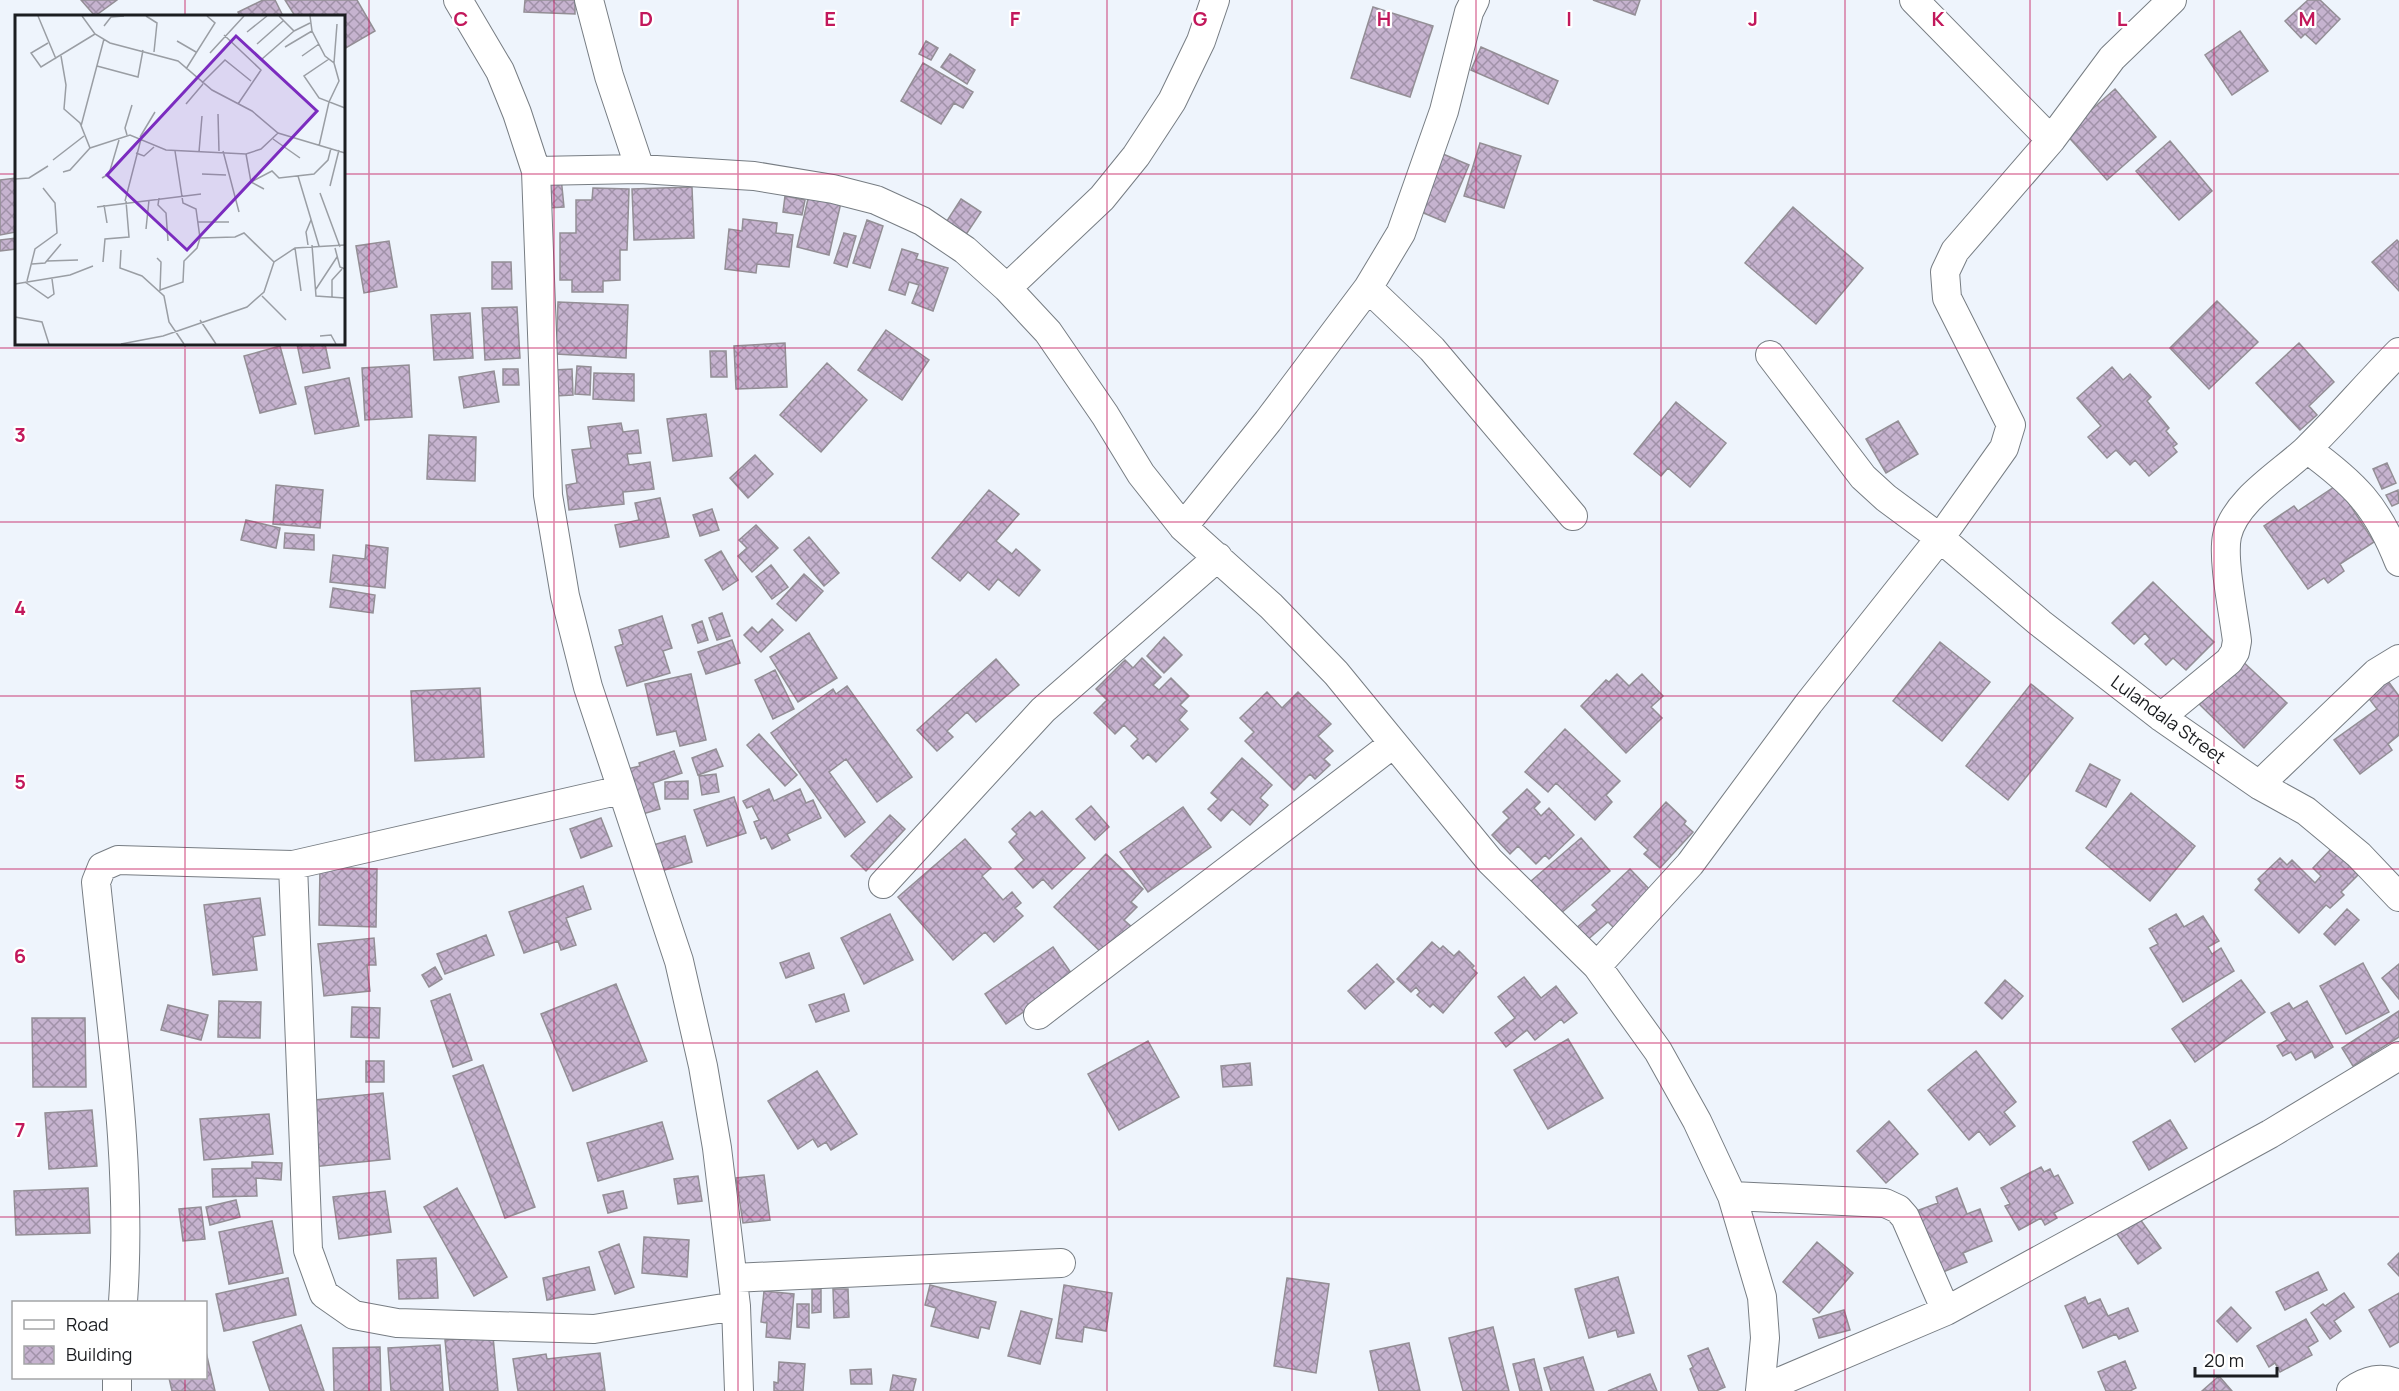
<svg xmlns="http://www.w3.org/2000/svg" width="2399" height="1391" viewBox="0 0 2399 1391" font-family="Manrope,sans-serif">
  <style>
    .building { fill: url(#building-cross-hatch); stroke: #938e95; stroke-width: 1.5 }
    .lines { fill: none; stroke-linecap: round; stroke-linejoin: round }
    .minor-casing { stroke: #777d83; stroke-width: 30 }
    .minor { stroke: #fff; stroke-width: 28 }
    .grid { fill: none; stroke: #c2185b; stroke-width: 1.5; stroke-opacity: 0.55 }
    .labels { text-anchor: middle; stroke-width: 4.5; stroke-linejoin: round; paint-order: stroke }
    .street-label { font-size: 18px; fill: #1b1d20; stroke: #fff }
    .inset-road { fill: none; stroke: #9a9ea4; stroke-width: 1.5 }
    .view { fill: #7b2cbf; fill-opacity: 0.15; stroke: #7b2cbf; stroke-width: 3 }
    .inset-edge { fill: none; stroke: #1b1d20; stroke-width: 3 }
    .grid-label { font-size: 20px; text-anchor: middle; font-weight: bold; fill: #c2185b; stroke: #fff; stroke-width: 4.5; stroke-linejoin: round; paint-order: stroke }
  </style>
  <defs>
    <pattern id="building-cross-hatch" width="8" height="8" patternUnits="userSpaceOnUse" patternTransform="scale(1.5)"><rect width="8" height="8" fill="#c6b3cf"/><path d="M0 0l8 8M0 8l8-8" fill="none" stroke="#a091a8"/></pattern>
  </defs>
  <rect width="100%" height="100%" fill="#eef4fc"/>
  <path class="building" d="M81 0H117L95 16Z
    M263 0H275L283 16H240L238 12Z
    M285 0H357L375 31 344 49V16H295Z
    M525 0H575V14L524 12Z
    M1593 0H1640L1635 15Z
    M2308 0H2320L2340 19 2316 44 2305 34 2301 38 2285 21Z
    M1373 7 1433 26 1410 97 1351 78Z
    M2240 31 2268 71 2232 95 2205 55Z
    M926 41 938 48 931 60 919 54Z
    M1481 47 1558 81 1548 104 1471 70Z
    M950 54 975 70 967 84 941 67Z
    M923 63 973 92 963 108 954 103 941 124 901 101Z
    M2115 89 2156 137 2107 180 2065 133Z
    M2170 141 2212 191 2179 220 2136 171Z
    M1480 143 1521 156 1504 208 1464 196Z
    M1443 154 1469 165 1445 222 1419 211Z
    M561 177 564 207 548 208 545 178Z
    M16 178V232L0 235V180Z
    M692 187 694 238 634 240 632 189Z
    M593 188 629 189 627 250H620V280L603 281V292H572V280H560V233H576V200H592Z
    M810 190 842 198 829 255 797 247Z
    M785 196 805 200 802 215 783 212Z
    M961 199 981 212 965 236 945 224Z
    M1793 207 1863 268 1816 324 1745 263Z
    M743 219 777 223 776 233 793 235 789 267 757 264 756 273 725 269 729 229 742 231Z
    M867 220 883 226 870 268 853 263Z
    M844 233 856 236 847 267 834 263Z
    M16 238V249L0 251V240Z
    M2397 240 2399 242V291L2372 262Z
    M389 241 397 287 364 293 356 246Z
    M902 249 918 254 916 259 948 268 933 311 912 303 919 285 909 282 905 295 889 290Z
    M492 262H511L512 289H492Z
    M2217 301 2258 342 2209 389 2170 348Z
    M558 302 628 305 626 358 556 354Z
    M517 307 520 358 485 360 482 308Z
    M470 313 473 358 434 360 431 315Z
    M886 330 929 360 902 400 858 370Z
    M785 343 787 387 736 389 734 346Z
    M2299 343 2334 382 2309 406 2317 415 2300 430 2256 383Z
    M297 344H325L330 368 303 373Z
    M280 346 296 404 260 413 244 356Z
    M710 351H726L727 377H711Z
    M827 363 867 400 821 452 780 415Z
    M409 365 412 417 365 420 362 368Z
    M577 366 591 367 590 395 575 394Z
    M2112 367 2123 380 2130 374 2151 397 2147 401 2169 428 2166 431 2177 444 2173 447 2177 452 2149 476 2135 460 2130 465 2116 450 2107 458 2088 437 2101 426 2077 398Z
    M503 369H518L519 385H503Z
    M572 369 573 395 555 396 554 370Z
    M494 371 499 402 464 408 459 377Z
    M594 373 634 374V401L593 399Z
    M349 378 359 426 315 434 305 387Z
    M1676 402 1726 443 1690 487 1668 468 1661 476 1634 454Z
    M706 414 712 456 673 461 667 419Z
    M1898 421 1918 454 1886 473 1866 439Z
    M621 423 623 432 638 430 641 453 627 454 629 465 650 462 654 489 623 492 624 504 569 510 566 485 577 483 572 450 591 448 588 427Z
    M429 435 476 437 475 481 427 479Z
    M755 455 773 474 748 498 730 478Z
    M2387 463 2396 483 2382 489 2373 469Z
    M276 485 323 490 320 528 273 524Z
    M2337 485 2374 542 2340 564 2344 571 2328 583 2324 578 2308 589 2264 526 2294 506 2298 511Z
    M989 490 1019 514 996 541 1012 554 1016 549 1040 570 1019 596 998 579 989 590 968 572 960 581 932 558Z
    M2398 490 2399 503 2392 506 2386 495Z
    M660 498 669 537 620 547 615 525 639 520 635 503Z
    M712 509 719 530 700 536 693 515Z
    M246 520 280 528 276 548 241 540Z
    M756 525 778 548 752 572 738 556 747 548 739 540Z
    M285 533 314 535V550L284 548Z
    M809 537 839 573 824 586 794 550Z
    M366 545 388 548 385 588 330 582 333 555 365 559Z
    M721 551 738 580 723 590 705 560Z
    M771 565 788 587 772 599 756 577Z
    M804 574 823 591 796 621 777 604Z
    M2153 582 2214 642 2186 670 2173 658 2166 665 2145 644 2150 639 2145 633 2134 644 2112 623Z
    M333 588 375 595 373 613 330 607Z
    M722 613 730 636 717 640 709 618Z
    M662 616 672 648 663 651 670 673 627 686 615 647 623 644 619 630Z
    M772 619 783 630 761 652 744 635 752 627 758 633Z
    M702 621 708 640 698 643 692 625Z
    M809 633 837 678 798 702 770 657Z
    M1164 637 1182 655 1164 673 1147 656Z
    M732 640 740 663 706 674 698 652Z
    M1940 642 1990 682 1942 741 1893 701Z
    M2238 657 2287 703 2244 748 2196 701Z
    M1142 658 1161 677 1153 685 1159 690 1171 678 1189 696 1180 705 1187 711 1179 720 1188 729 1156 762 1148 754 1143 759 1131 746 1138 739 1124 725 1115 734 1094 713 1107 700 1096 689 1125 660 1133 668Z
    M996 659 1019 685 976 722 967 712 947 731 953 737 937 751 917 730Z
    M775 670 794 709 773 719 755 680Z
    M691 674 706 740 680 746 676 731 657 735 645 684Z
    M1617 674 1629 686 1642 674 1663 696 1651 707 1662 718 1626 753 1581 706 1606 680 1609 682Z
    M2388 681 2399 696V735L2388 744 2392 750 2360 774 2334 740 2377 709 2367 696Z
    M2031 684 2073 718 2008 800 1966 766Z
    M847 686 912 777 877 802 846 759 829 772 865 822 845 837 771 733 833 689 836 694Z
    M480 688 484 757 415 761 411 691Z
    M1267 692 1282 708 1298 692 1331 724 1318 736 1333 751 1324 759 1330 765 1315 779 1310 774 1294 790 1245 741 1254 732 1240 718Z
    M1565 729 1620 781 1606 795 1612 802 1595 820 1556 783 1548 792 1525 772Z
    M759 734 797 775 785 786 747 745Z
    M716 749 723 766 698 775 692 758Z
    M674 751 682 773 653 783 660 809 639 815 627 769 640 766 639 763Z
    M1242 758 1272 785 1260 798 1268 805 1250 825 1232 809 1221 821 1208 809 1218 799 1211 793Z
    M2090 764 2120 780 2106 807 2076 791Z
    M716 774 719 792 702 795 699 776Z
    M688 781V799H665V782Z
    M769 789 774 801 800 789 806 803 813 800 821 818 787 834 790 840 772 849 766 837 761 839 754 822 759 820 752 806 747 808 743 801Z
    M1527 789 1540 802 1534 808 1541 816 1549 808 1574 835 1549 859 1545 855 1536 864 1518 846 1510 854 1492 835 1509 818 1503 812Z
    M2131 793 2195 846 2150 901 2086 848Z
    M734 797 746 833 707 846 694 810Z
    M1666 802 1686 821 1684 824 1693 832 1660 868 1644 854 1648 850 1634 837Z
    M1091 806 1109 827 1095 840 1076 819Z
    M1183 807 1211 847 1148 892 1120 852Z
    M1042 811 1085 858 1052 889 1043 879 1033 888 1015 868 1024 860 1009 842 1017 834 1012 829 1030 812 1035 817Z
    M890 815 905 829 866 871 851 856Z
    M601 818 612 846 581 858 570 829Z
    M685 836 692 862 661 871 653 845Z
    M1581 838 1610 871 1560 914 1531 881Z
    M965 839 991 868 982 876 1003 900 1012 892 1021 903 1015 908 1023 916 994 942 985 932 953 960 898 897Z
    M2332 848 2358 875 2341 892 2344 895 2330 908 2326 905 2299 933 2255 890 2261 883 2258 879 2280 858 2287 865 2292 860 2315 883 2321 876 2313 868Z
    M1106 854 1143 889 1131 902 1137 907 1124 920 1133 928 1106 957 1054 907Z
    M320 867 377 869 376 927 319 925Z
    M1630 869 1652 892 1615 929 1608 922 1585 942 1574 930 1597 910 1592 905Z
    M583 886 591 909 566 918 576 945 561 950 558 941 524 953 509 912Z
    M260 898 265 935 253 937 257 970 213 975 204 905Z
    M2347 909 2359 920 2335 945 2324 934Z
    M890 914 913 960 864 984 841 938Z
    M2176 914 2184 927 2203 916 2219 941 2208 947 2212 954 2221 948 2234 971 2183 1002 2150 948 2158 944 2149 929Z
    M486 935 494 955 445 974 437 954Z
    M374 938 376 965H367L370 991 324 996 318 944Z
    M1432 942 1440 949 1443 946 1454 956 1459 951 1474 966 1472 968 1477 973 1443 1013 1433 1004 1430 1007 1417 995 1420 992 1416 987 1411 992 1397 979Z
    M1053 947 1074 977 1006 1024 985 994Z
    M809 953 814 968 786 978 780 963Z
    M2363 963 2389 1012 2346 1034 2320 986Z
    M1377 964 1394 982 1365 1009 1348 991Z
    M2399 964V999L2382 978Z
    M435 967 442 979 429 987 422 975Z
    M1524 977 1541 998 1556 986 1577 1013 1564 1023 1561 1019 1535 1040 1527 1030 1506 1047 1495 1033 1515 1018 1498 997Z
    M2005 980 2023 996 2002 1019 1985 1003Z
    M2241 980 2265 1012 2195 1062 2172 1029Z
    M616 984 647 1061 573 1091 541 1014Z
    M450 994 472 1060 453 1067 431 1001Z
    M844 994 849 1011 816 1022 809 1005Z
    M219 1001 261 1002 260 1038 218 1037Z
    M2307 1001 2333 1047 2315 1058 2312 1051 2296 1060 2291 1052 2283 1056 2277 1046 2287 1040 2271 1013 2289 1003 2293 1009Z
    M168 1005 208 1015 201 1040 161 1030Z
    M352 1007 380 1008 379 1038 351 1037Z
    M2399 1011V1037L2353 1066 2342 1048Z
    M32 1018H85L86 1087H33Z
    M1568 1039 1603 1098 1548 1129 1514 1070Z
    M1148 1041 1179 1097 1119 1130 1088 1074Z
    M1976 1051 2016 1102 2004 1112 2015 1126 1990 1145 1979 1131 1969 1140 1928 1090Z
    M366 1061H384V1082H366Z
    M1250 1063 1252 1085 1223 1087 1221 1066Z
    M483 1065 535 1207 505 1218 453 1076Z
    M817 1071 857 1134 831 1150 826 1142 818 1147 813 1139 798 1149 768 1101Z
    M383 1093 390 1159 312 1167 305 1101Z
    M92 1110 97 1166 49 1169 45 1113Z
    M269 1114 273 1154 204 1160 200 1119Z
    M2170 1120 2187 1148 2149 1170 2133 1142Z
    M1889 1121 1918 1154 1886 1183 1857 1151Z
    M662 1122 673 1159 598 1181 587 1143Z
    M252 1162 282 1163 281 1180 256 1178 257 1196 213 1197 212 1169 252 1168Z
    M2041 1167 2044 1172 2050 1169 2054 1177 2058 1175 2073 1203 2054 1213 2057 1218 2045 1225 2041 1218 2019 1230 2005 1206 2010 1204 2001 1188Z
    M764 1175 770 1220 743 1223 736 1178Z
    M698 1176 702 1201 678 1204 674 1179Z
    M88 1188 90 1233 16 1235 14 1191Z
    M457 1188 507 1277 474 1296 424 1207Z
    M1957 1188 1967 1214 1980 1209 1992 1241 1963 1253 1967 1262 1936 1275 1911 1213 1938 1203 1936 1197Z
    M385 1191 391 1232 339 1239 333 1197Z
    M623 1191 627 1208 608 1213 603 1195Z
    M236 1200 240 1217 210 1225 206 1207Z
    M201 1207 205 1239 183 1241 179 1209Z
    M2137 1215 2161 1248 2138 1264 2114 1230Z
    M272 1221 283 1273 229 1284 219 1232Z
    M644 1237 689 1240 687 1277 642 1273Z
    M1817 1242 1853 1273 1819 1313 1783 1282Z
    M619 1244 634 1287 615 1294 599 1252Z
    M2399 1253V1276L2388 1264Z
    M436 1258 438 1298 399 1299 397 1260Z
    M589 1267 595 1290 547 1300 543 1278Z
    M2318 1272 2327 1290 2285 1310 2276 1292Z
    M1618 1277 1634 1333 1618 1337 1616 1330 1589 1338 1575 1289Z
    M288 1278 296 1315 224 1331 216 1294Z
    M1287 1278 1329 1284 1316 1373 1274 1366Z
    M930 1285 996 1302 989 1329 981 1327 978 1338 931 1326 936 1308 925 1305Z
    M1064 1285 1112 1293 1106 1331 1084 1327 1082 1342 1056 1338Z
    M812 1289H821V1312L812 1313Z
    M833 1289H848L849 1317 834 1318Z
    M764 1291 794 1294 790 1339 766 1337 767 1323 761 1322Z
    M2344 1293 2354 1307 2334 1321 2341 1331 2330 1339 2311 1313 2323 1304 2325 1306Z
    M2399 1293V1342L2390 1347 2369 1310Z
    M2085 1297 2088 1304 2100 1299 2108 1316 2128 1308 2138 1331 2119 1339 2116 1334 2083 1348 2065 1306Z
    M797 1304H809V1328L797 1327Z
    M2231 1307 2251 1328 2237 1342 2217 1321Z
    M1844 1310 1850 1330 1819 1338 1813 1319Z
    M1021 1311 1052 1319 1040 1364 1008 1356Z
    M2306 1319 2318 1341 2308 1347 2312 1355 2280 1372 2275 1363 2269 1367 2257 1346Z
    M301 1325 324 1391H270L253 1342Z
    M1493 1327 1509 1391H1463L1449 1338Z
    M493 1336 498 1391H450L445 1340Z
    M1409 1343 1420 1391H1379L1370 1351Z
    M440 1345 443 1391H391L388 1348Z
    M380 1347 381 1391H334L333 1348Z
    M1708 1348 1725 1387 1716 1391H1699L1690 1369 1693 1367 1688 1356Z
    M206 1352 215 1391H172L169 1378H206Z
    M600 1353 605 1391H518L513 1359 546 1354 547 1359Z
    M1583 1357 1594 1391H1551L1544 1368Z
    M1534 1359 1542 1391H1520L1513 1364Z
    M2125 1361 2136 1388 2130 1391H2106L2098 1372Z
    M779 1362 805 1364 803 1391H774V1382L778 1383Z
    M871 1369 872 1384H851L850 1370Z
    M1650 1374 1657 1391H1608Z
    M893 1375 916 1379 913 1391H890Z
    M2219 1376 2232 1391H2202Z"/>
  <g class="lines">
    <g class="minor-casing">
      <path id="minor" d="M458 0 500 71 517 113 536 171 548 495 565 596 588 687 679 961 703 1066 717 1148 736 1306 739 1391
        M589 0 609 76 640 169
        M1914 0 2051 140
        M536 171 640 169 754 176 833 189 876 200 922 221 965 250 1007 288 1048 332 1105 415 1141 474 1183 527 1271 606 1336 673 1490 861 1597 966 1658 1051 1697 1121 1732 1196 1762 1297 1765 1338 1760 1391
        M1007 288 1102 198 1136 156 1172 101 1201 41 1215 0
        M1368 288 1432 349 1573 516
        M1770 355 1863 477 1886 498 1940 538 2040 623 2161 717 2259 785 2306 811 2359 855 2399 897
        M2307 449C2355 484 2377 506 2399 562
        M1183 527 1268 421 1368 288 1401 233 1444 111 1469 12 1475 0
        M2161 717 2229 661 2235 652 2237 641C2234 615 2222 560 2227 536 2235 500 2282 473 2307 449 2339 418 2368 383 2399 352
        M2259 785 2376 673 2399 659
        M293 865 308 1250 324 1294 354 1315 397 1323 594 1329 736 1306
        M883 884 1043 710 1218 557
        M1597 966 1690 864 1809 703 1940 538 2004 448 2011 425 1947 298 1945 272 1955 251 2051 140 2112 58 2172 0
        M1038 1015 1393 744
        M1732 1196 1885 1203 1898 1209 1905 1217 1946 1311
        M733 1278 1061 1263
        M123 1302C133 1162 110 1021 96 882L102 867 118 860 293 865 621 790
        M1760 1390 1946 1311 2270 1134 2399 1056
        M117 1391V1378
        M2351 1391C2367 1380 2381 1376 2399 1384"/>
    </g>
    <use href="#minor" class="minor"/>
  </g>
  <path class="grid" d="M185 0V16M369 0V1391M554 0V1391M738 0V1391M923 0V1391M1107 0V1391M1292 0V1391M1476 0V1391M1661 0V1391M1845 0V1391M2030 0V1391M2214 0V1391M0 174H16M344 174H2399M185 344V1302M0 348H2399M0 522H2399M0 696H2399M0 869H2399M0 1043H2399M0 1217H2399M185 1378V1391"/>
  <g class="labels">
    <g class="street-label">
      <text transform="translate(2168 720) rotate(36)" y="6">Lulandala Street</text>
    </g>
  </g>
  <g transform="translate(15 15)">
    <rect width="330" height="330" fill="#eef4fc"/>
    <path class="inset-road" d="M23 1 41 44M67 1 80 19 95 28 163 46 197 75 237 96 263 118 330 138M131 1 142 8 139 37M264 1 279 16 295 8M295 1 297 16 310 41 319 48 324 66 314 87 304 131M89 11 96 2 109 1M232 17 252 1M209 20 246 55 223 89M162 26 181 37M33 28 16 38 26 52 80 19M242 29 268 6M270 32 297 16M195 38 229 1M46 41 51 70 49 94 65 108 75 133 115 120 151 135 231 139 246 134 263 118M287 41 304 29M247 44 279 16M314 44 289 61 304 83 330 93M319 48 322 9M82 51 123 62 128 35M171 54 200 8 192 1M187 68 210 45 236 66M171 89 188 69M203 99 204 136M66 111 89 24M112 120 110 113 117 90M125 122 140 97M258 124 285 143M208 136 224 197M184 137 187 101M121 138 129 141 139 132M231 139 236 167 249 174M38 145 69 121M48 157 55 155 75 133M187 159 211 160M283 161 304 231M87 163 94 159 104 125M0 164 14 163 33 151M236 167 257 156 264 163 299 159 313 145 316 133M315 171 324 135M305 178 325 232M144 183 143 190 151 198 153 226M110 186 126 124M89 190 92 208M82 192 186 179M183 207H214M131 214 134 185M185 223 220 222 229 218 259 247M293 230 291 217 296 205M297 230 301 281 330 283M280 233 286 276M320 233 325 252 330 254M106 235 105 253 127 261 149 281 154 307 169 329M142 243 146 247 145 276M32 246 63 245M88 247 90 224 114 222 111 186M17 249 30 248 46 229M12 266 20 234 42 218 40 188 28 173M10 267 33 283 39 279 37 264M0 269 55 260 78 251M301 274 322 242M145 275 168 267 169 246 182 233 185 223 181 194 168 188 160 136M247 281 271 305M317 282V265L327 254M0 302 27 307 34 329M185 305 201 329M305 321 316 320 321 329M106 329 148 321 232 292 249 277 259 247 280 233 330 230"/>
    <path class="view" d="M221 21 302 96 172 235 92 160Z"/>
    <rect width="330" height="330" class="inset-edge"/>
  </g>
  <g class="grid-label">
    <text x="461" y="26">C</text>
    <text x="646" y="26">D</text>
    <text x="830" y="26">E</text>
    <text x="1015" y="26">F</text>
    <text x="1200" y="26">G</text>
    <text x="1384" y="26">H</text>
    <text x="1569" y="26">I</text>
    <text x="1753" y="26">J</text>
    <text x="1938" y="26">K</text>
    <text x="2122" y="26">L</text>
    <text x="2307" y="26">M</text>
    <text x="20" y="442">3</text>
    <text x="20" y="615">4</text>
    <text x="20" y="789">5</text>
    <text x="20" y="963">6</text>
    <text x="20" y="1137">7</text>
  </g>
  <rect x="12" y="1301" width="195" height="78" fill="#ffffff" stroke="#a4a5a6" stroke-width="1.5"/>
  <rect x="24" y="1320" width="30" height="9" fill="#ffffff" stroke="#a4a5a6" stroke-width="1.5"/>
  <text x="66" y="1331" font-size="18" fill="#1b1d20">Road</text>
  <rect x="24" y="1346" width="30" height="18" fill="url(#building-cross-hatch)" stroke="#a4a5a6" stroke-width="1.5"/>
  <text x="66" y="1361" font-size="18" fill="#1b1d20">Building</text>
  <path d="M2195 1367v9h82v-9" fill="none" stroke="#1b1d20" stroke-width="3"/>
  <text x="2204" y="1367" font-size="18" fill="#1b1d20" stroke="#ffffff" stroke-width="4.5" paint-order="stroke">20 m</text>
</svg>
